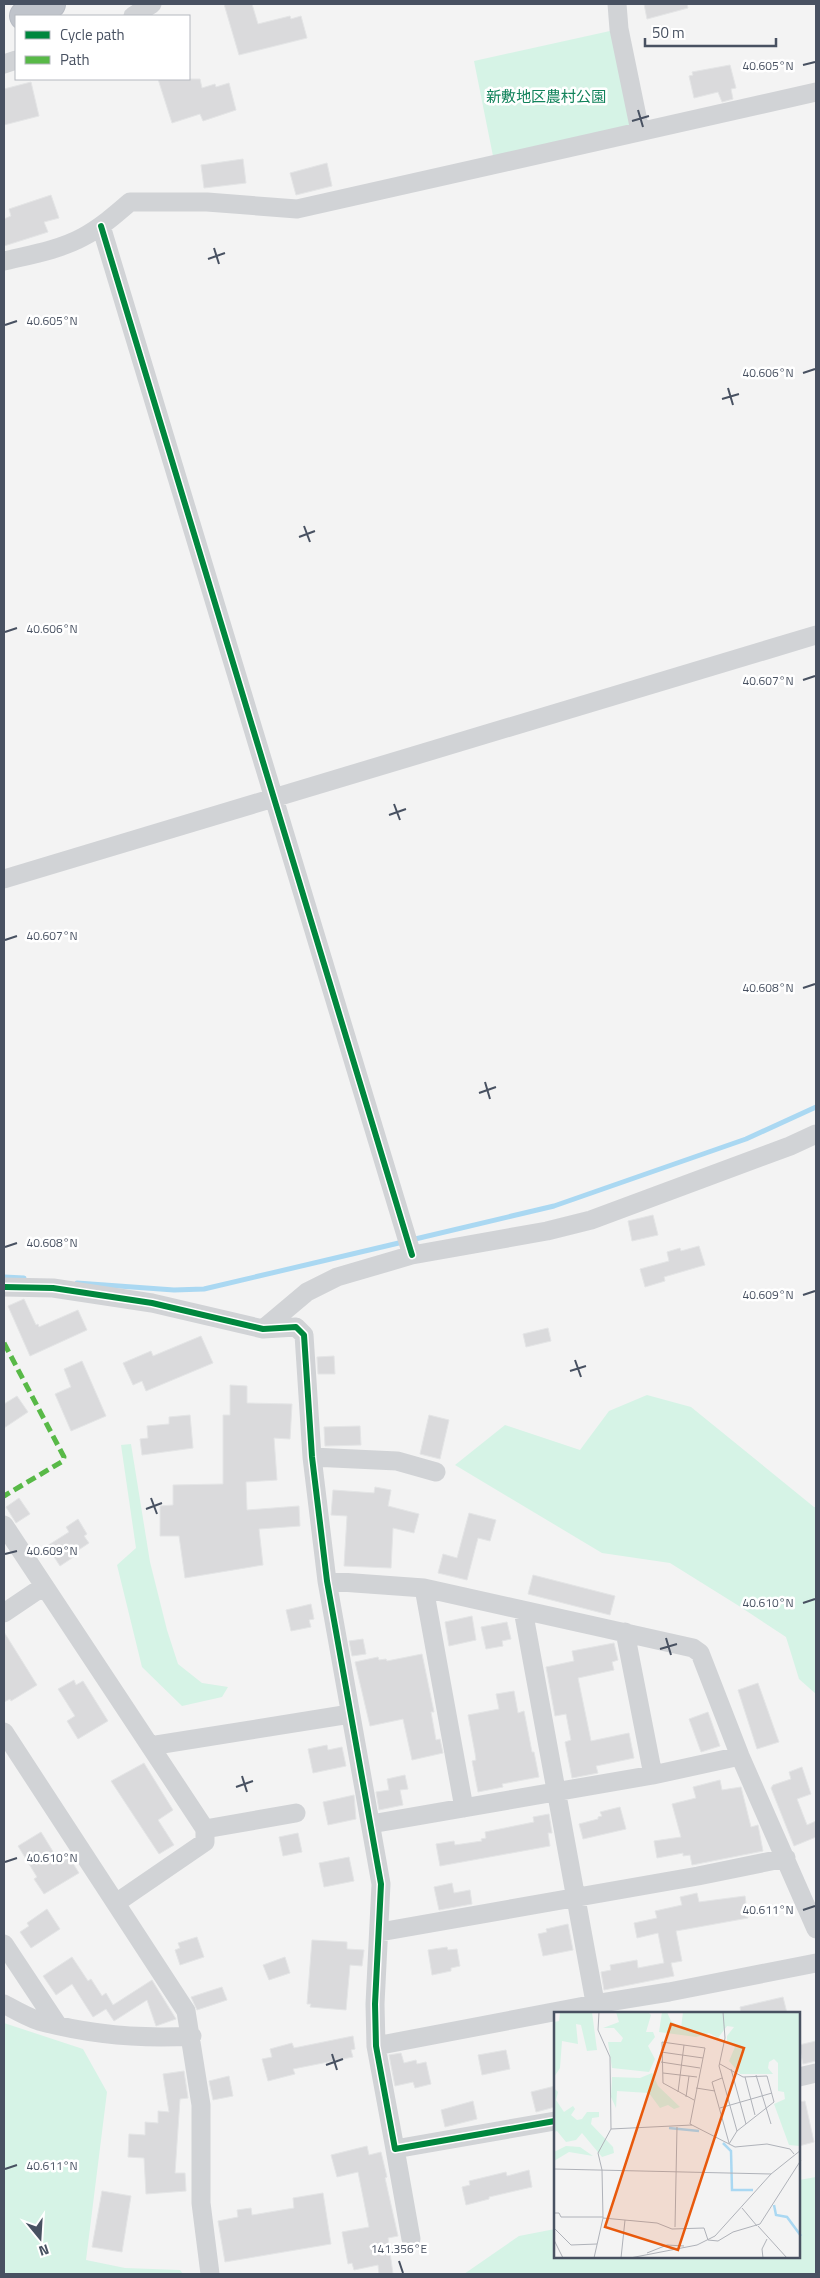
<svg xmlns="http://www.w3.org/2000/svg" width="820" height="2278" viewBox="0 0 820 2278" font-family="'Titillium Web','Noto Sans JP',sans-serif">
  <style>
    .green { fill: #d6f3e6 }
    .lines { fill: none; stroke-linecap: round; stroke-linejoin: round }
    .stream { stroke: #aad8f2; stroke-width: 5 }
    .building { fill: #dadadc; stroke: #e4e5e6 }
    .highway-casing { stroke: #b7bbc3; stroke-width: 30 }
    .street { stroke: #d1d3d6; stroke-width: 19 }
    .highway { stroke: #c0c4cb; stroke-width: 28 }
    .quiet { stroke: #58b947; stroke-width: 5; stroke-dasharray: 10 5; stroke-linecap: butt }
    .cycleway-casing { stroke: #fff; stroke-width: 9 }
    .cycleway { stroke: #00873e; stroke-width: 6 }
    .ticks { fill: none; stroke: #485161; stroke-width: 2 }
    .labels { text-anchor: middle; stroke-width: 5; stroke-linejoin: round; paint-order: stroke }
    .park-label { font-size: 15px; fill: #12835b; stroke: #fff }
    .inset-river { fill: none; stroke: #aad8f2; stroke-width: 2.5 }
    .inset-road { fill: none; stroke: #afb2b9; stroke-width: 1 }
    .view { fill: #e8590c; fill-opacity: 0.15; stroke: #e8590c; stroke-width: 2.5 }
    .inset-edge { fill: none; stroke: #485161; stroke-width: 2.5 }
    .ticks-label { font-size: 12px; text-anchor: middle; fill: #485161; stroke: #fff; stroke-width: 5; stroke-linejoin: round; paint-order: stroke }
  </style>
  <rect width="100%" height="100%" fill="#f3f3f3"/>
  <path class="green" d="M619 29 637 128 494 161 474 61Z
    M647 1395 691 1407 814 1507H816V1694L799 1679 786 1637 739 1606 670 1563 602 1553 455 1465 505 1425 580 1450 609 1411Z
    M131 1444 150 1562 167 1630 178 1664 202 1683 228 1687 222 1697 182 1706 142 1667 117 1565 136 1548 121 1445Z
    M4 2023 83 2049 107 2092 86 2260 125 2268 180 2270 183 2274H4Z
    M816 2177V2274H464L519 2236 555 2229V2257H799V2180Z"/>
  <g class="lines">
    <path class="stream" d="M411 1240 554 1206 746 1139 816 1107
      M4 1277 24 1278
      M77 1283 174 1290 204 1289 403 1242"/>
  </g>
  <path class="building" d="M224 4H252L258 24 290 16 291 19 301 16 307 38 239 55Z
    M644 4H687L688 8 647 19Z
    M730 65 736 88 731 89 733 99 722 102 718 92 694 98 689 76 693 75 692 72Z
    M158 79H200L202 88 215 84 216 87 229 83 236 110 203 121 200 114 172 123Z
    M31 82 39 116 4 125V89Z
    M243 159 246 183 204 188 201 165Z
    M327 163 332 186 296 195 290 173Z
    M51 195 59 218 44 222 48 232 4 246V219L11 216 9 209Z
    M653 1215 658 1235 632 1241 628 1221Z
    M699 1246 705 1265 664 1277 665 1281 645 1287 640 1269 669 1261 667 1252 680 1248 681 1251Z
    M24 1299 36 1325 38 1324 39 1327 78 1310 87 1330 30 1356 8 1306Z
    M548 1328 551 1341 526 1347 523 1334Z
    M201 1336 213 1363 146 1391 142 1381 133 1385 123 1363 151 1351 153 1356Z
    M334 1356 335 1374H318L317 1357Z
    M82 1361 106 1416 71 1431 55 1394 71 1387 64 1369Z
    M230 1385 247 1386V1403L292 1404 290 1439 274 1438 277 1480 246 1482 247 1510 299 1506 300 1526 259 1529 263 1565 185 1578 179 1536H160V1506L173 1505V1485L223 1484V1415H230Z
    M17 1396 28 1412 4 1428V1404Z
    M190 1415 193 1448 142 1455 140 1439 148 1438 147 1426 169 1424V1417Z
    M429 1415 449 1420 440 1459 420 1454Z
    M360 1426 361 1445 325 1446 324 1427Z
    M375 1487 391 1490 388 1506 419 1514 414 1533 393 1528 391 1568 344 1566 347 1516 331 1515 333 1490 374 1493Z
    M19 1498 30 1514 16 1523 6 1507Z
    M469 1513 496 1520 490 1541 478 1538 467 1580 438 1573 443 1554 457 1558Z
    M78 1519 87 1534 84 1536 89 1543 74 1553 75 1556 60 1566 47 1546 69 1532 66 1527Z
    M533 1575 615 1596 610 1615 528 1594Z
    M311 1604 314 1619 309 1620 311 1627 291 1631 286 1610Z
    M472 1616 476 1640 449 1646 445 1622Z
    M507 1622 511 1639 502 1641 503 1646 486 1649 481 1627Z
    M4 1632 37 1685 11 1701 10 1699 4 1702Z
    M363 1639 366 1654 352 1656 349 1641Z
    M614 1643 618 1660 612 1662 614 1670 578 1678 591 1741 629 1733 634 1758 596 1766 598 1773 572 1778 565 1742 571 1740 566 1714 555 1716 546 1667 574 1661 572 1651Z
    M422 1654 434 1712H431L436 1740 440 1739 443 1753 412 1760 403 1719 370 1726 355 1662 378 1657 379 1660 386 1659 387 1661Z
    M74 1680 76 1685 83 1681 108 1721 78 1739 67 1721 75 1716 58 1689Z
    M758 1683 779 1742 757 1749 738 1690Z
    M514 1691 518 1713 524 1711 532 1752H534L539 1777 502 1784 503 1787 478 1792 472 1761 476 1760 475 1753 468 1715 499 1709 496 1694Z
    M708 1712 720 1746 701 1752 689 1719Z
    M327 1745 328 1750 342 1747 346 1766 313 1773 308 1749Z
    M144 1763 173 1810 158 1820 174 1845 159 1854 111 1781Z
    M802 1767 811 1794 797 1799 807 1825 816 1821V1837L794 1846 771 1788 773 1785 791 1779 789 1772Z
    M405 1775 408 1789 400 1790 403 1805 379 1810 376 1792 389 1790 387 1779Z
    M720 1780 722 1790 741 1787 751 1827 758 1825 763 1851 692 1865 690 1855 683 1856V1853L657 1858 654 1841 681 1837 672 1804 696 1798 693 1787Z
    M354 1795 356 1819 328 1825 323 1802Z
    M620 1807 626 1829 583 1839 579 1824 598 1819V1817L602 1816 600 1812Z
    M549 1814 552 1833H548L550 1846 440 1866 436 1844 454 1841 455 1845 482 1841 481 1839 486 1838 485 1832 534 1822 533 1817Z
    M41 1832 60 1863 69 1857 79 1873 44 1894 34 1879 37 1877 18 1846Z
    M298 1833 302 1852 283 1856 279 1837Z
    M349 1857 354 1881 324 1887 319 1863Z
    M452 1883 454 1893 470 1890 472 1904 439 1910 434 1887Z
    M697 1893 699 1902 745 1896 748 1918 676 1931 682 1961 671 1963 674 1976 604 1990 601 1972 611 1970 610 1965 637 1960 638 1968 664 1963 658 1933 637 1938 634 1923 657 1918 655 1911 682 1905 680 1897Z
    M47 1909 60 1929 31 1948 20 1932 29 1926 27 1923Z
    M568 1924 573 1950 543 1956 538 1934 547 1932 546 1929Z
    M197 1937 204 1957 180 1965 175 1950 180 1948 178 1943Z
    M312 1940 347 1942V1949L364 1950 362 1966 350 1965 346 2010 310 2007 311 2004H307Z
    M447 1947 448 1950 457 1949 460 1966 451 1968V1971L432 1975 428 1950Z
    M72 1957 88 1981 91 1979 102 1996 106 1993 113 2005 152 1980 176 2019 156 2026 147 2000 114 2021 106 2009 93 2017 72 1984 56 1995 43 1976Z
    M285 1957 290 1973 269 1980 263 1965Z
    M222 1987 227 2000 197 2010 191 1997Z
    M783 1997 787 2013H741L740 2007Z
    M353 2036 355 2049 351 2050 353 2057 293 2069 295 2074 268 2081 262 2059 272 2057 270 2049 292 2043 294 2048Z
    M816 2041V2061L803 2064 799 2045Z
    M506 2050 510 2069 482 2075 478 2055Z
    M401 2053 404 2063 416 2060 417 2064 426 2062 431 2084 415 2088 413 2082 395 2086 389 2055Z
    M184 2071 188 2098 180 2099 175 2173H185L186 2191 146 2194 144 2158 128 2157 129 2134 145 2135V2122L158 2123V2111L169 2112 163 2074Z
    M229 2076 233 2096 213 2100 209 2081Z
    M555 2086V2107L536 2112 531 2092Z
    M473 2101 477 2119 445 2127 441 2110Z
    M805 2101 814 2142 799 2146V2102Z
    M367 2146 369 2155 381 2152 387 2177 385 2178 398 2236 388 2238 393 2274H379L378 2265 354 2270 352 2263 348 2264 342 2232 369 2227 358 2172 337 2177 331 2155Z
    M529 2170 532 2187 489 2197V2199L466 2205 462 2187 470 2185 469 2181 506 2172 507 2176Z
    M102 2191 131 2196 122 2252 92 2247Z
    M323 2193 331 2244 225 2262 218 2221 238 2217 237 2210 251 2208 252 2215 294 2208 293 2198Z"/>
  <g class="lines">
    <g class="highway-casing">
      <path id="highway" d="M24 16 51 4"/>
    </g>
    <path class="street" d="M617 4 619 29 640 131
      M133 16 152 4
      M4 64 16 60
      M101 226 412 1255
      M4 261C29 255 59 250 83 237 100 228 115 215 130 202H207L297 209 816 92
      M4 879 816 635
      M4 1287 53 1288 152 1303 263 1329 296 1327 304 1335 312 1457 327 1581 381 1884 375 2004 376 2046 395 2149 555 2121
      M263 1329 307 1292 337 1277 412 1255 547 1231 591 1220 790 1146 816 1134
      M312 1457 397 1461 436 1472
      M4 1525 205 1829V1842L116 1903
      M327 1581 424 1588 693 1648 700 1653 740 1756 816 1929
      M424 1588 464 1808
      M523 1610 597 2013
      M4 1613 44 1586
      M625 1632 653 1775
      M4 1732 186 2011 201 2105V2203L210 2274
      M150 1746 350 1714
      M371 1824 653 1775 740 1756
      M205 1829 296 1813
      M380 1932 698 1876 786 1858
      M4 1944 57 2024
      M4 2004C15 2010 27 2017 39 2021 87 2034 142 2039 192 2036
      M376 2046 595 2004 669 1992 816 1963
      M799 2077 816 2073
      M395 2149 411 2239"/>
    <use href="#highway" class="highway"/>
    <path class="quiet" d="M4 1343 64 1457 63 1461 4 1496"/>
    <g class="cycleway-casing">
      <path id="cycleway" d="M101 226 412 1255
        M4 1287 53 1288 152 1303 263 1329 296 1327 304 1335 312 1457 327 1581 381 1884 375 2004 376 2046 395 2149 555 2121"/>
    </g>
    <use href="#cycleway" class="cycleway"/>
  </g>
  <path class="ticks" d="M803 65 815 62M638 110 643 127M632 121 649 116M214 248 219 264M208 259 225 253M5 325 17 321M803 373 815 369M728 388 733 405M722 399 739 394M304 526 310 542M299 537 315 531M5 632 17 628M803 680 815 676M394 804 400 820M389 815 406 809M5 940 17 936M803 988 815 984M485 1082 490 1099M479 1093 496 1087M5 1247 17 1243M803 1295 815 1291M575 1360 581 1377M570 1371 586 1366M151 1498 157 1514M146 1509 162 1503M5 1554 17 1551M803 1603 815 1599M666 1638 671 1655M660 1649 677 1644M242 1776 247 1792M236 1787 253 1781M5 1862 17 1858M803 1910 815 1906M332 2054 337 2070M326 2065 343 2059M5 2169 17 2165M399 2261 403 2273"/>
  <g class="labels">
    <g class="park-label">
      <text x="546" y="102">新敷地区農村公園</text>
    </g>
  </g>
  <g transform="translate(554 2012)">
    <rect width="246" height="246" fill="#f3f3f3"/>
    <path d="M6 0H38L43 38 33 39 27 13 22 12 24 32 8 29 6 56 0 65V10L5 9ZM62 0H94L97 3 92 20H99L101 25 94 34 101 47 95 60 58 56 54 30H67L69 26 60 16H49L65 10ZM108 0H113L117 9 127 16 129 0H245L246 134 235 133 220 92 231 87 230 80 224 79V51L220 47 215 50 214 56 219 62H186L175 49 181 35 173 31V24L180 15 173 14 164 26 155 21 142 25 105 20ZM98 61 104 74 126 95 120 97 114 93 106 96 95 81 63 79 62 96 57 85 58 65 86 66ZM0 76 4 80 2 88 10 100 19 94 21 97 17 103 23 108 28 107 33 100H45V105L38 106 37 112 59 135 60 141 48 145 28 121 22 128 12 130 3 119 0 120ZM12 134 26 135 39 144 15 140 0 149V140Z" fill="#d6f3e6"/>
    <path class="inset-river" d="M115 116 145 119M169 131 177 139 178 178H199M220 193 222 203 233 205 247 224"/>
    <path class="inset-road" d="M169 0 171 26 165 54 183 119M107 40 149 46M107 50 146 56M166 52 189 65 213 64 220 90 183 119 175 132M177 57 192 112M109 61 143 65M202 63 217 112M191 65 201 103M168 66 158 70 175 131M142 76 161 79M124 80 130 33M132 85 135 64M140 88 109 71 108 30 151 36 136 112 181 135 213 132 236 137 240 142M166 96 218 81M57 117 138 113M0 157 217 162M188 196 203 214M0 201H5L7 205H49M49 206 103 211 118 217 150 216 154 228 164 229 179 220 206 212 247 148M204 214 233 246M121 215 123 115M0 216 17 233 43 232M0 228 9 246M93 241 113 233 130 234M40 246 49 206 48 158 44 141 57 117 56 45 44 18 45 0M67 246 71 208M76 246 143 233 161 224 217 162 247 138M209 246 208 237 213 227"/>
    <path class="view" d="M117 12 190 36 124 238 51 215Z"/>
    <rect width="246" height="246" class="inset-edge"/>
  </g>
  <g class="ticks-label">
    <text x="768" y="70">40.605°N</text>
    <text x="52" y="325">40.605°N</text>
    <text x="768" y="377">40.606°N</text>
    <text x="52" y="633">40.606°N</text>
    <text x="768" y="685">40.607°N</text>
    <text x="52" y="940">40.607°N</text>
    <text x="768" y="992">40.608°N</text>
    <text x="52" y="1247">40.608°N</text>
    <text x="768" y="1299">40.609°N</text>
    <text x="52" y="1555">40.609°N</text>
    <text x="768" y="1607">40.610°N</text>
    <text x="52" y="1862">40.610°N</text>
    <text x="768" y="1914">40.611°N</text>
    <text x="52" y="2170">40.611°N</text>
    <text x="399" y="2253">141.356°E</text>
  </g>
  <rect width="820" height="2278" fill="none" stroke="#485161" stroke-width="10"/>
  <rect x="15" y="15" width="175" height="65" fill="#ffffff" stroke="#b6b9c0"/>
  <rect x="25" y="31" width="25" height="8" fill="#00873e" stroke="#b6b9c0"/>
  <text x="60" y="40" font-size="15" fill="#485161">Cycle path</text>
  <rect x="25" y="56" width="25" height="8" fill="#58b947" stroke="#b6b9c0"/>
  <text x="60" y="65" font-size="15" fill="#485161">Path</text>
  <g transform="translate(40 2238) rotate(162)" stroke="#ffffff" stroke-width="4" paint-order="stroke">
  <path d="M0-4L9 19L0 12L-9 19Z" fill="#485161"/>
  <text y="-8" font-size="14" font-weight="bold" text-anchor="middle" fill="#485161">N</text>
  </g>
  <path d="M645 38v8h131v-8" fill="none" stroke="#485161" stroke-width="2.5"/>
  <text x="652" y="38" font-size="15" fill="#485161" stroke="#ffffff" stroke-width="4" paint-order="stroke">50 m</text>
</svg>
